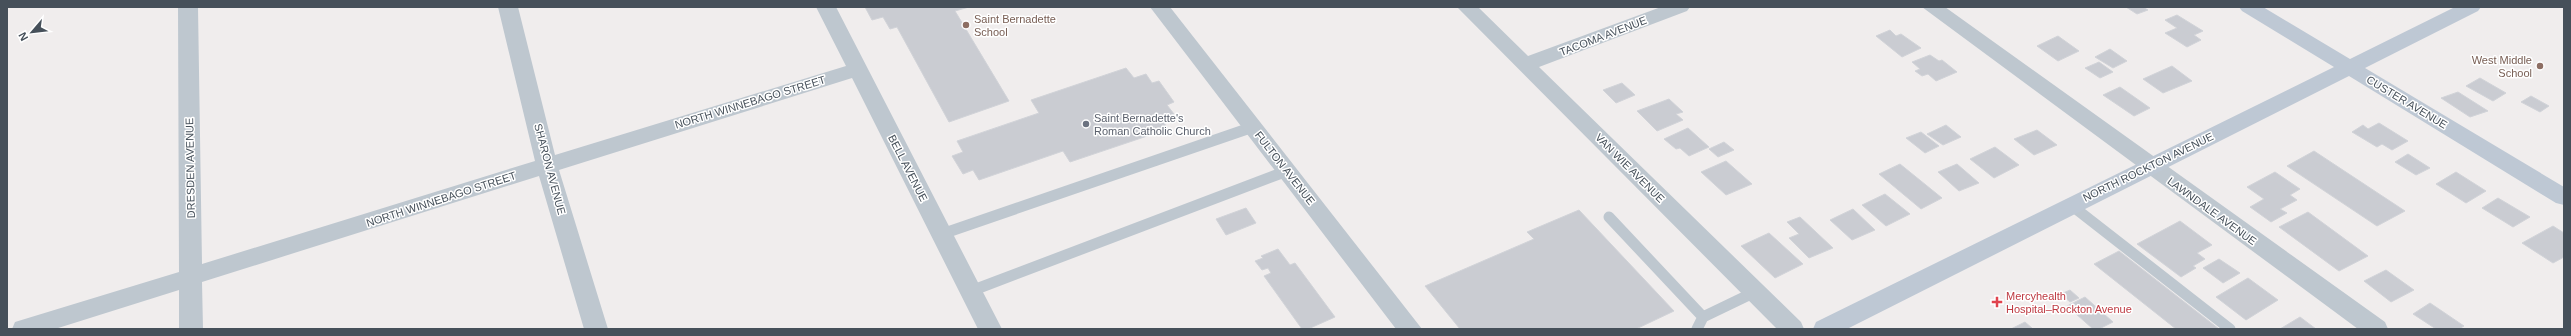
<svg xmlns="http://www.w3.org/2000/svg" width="2571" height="336" viewBox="0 0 2571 336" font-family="Helvetica,sans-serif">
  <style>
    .building { fill: #caccd2; stroke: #d1d3d8 }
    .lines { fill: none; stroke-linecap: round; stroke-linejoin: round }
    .lane { stroke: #bec7cf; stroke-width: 11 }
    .street { fill: #bec7cf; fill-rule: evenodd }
    .secondary { fill: #bec8d4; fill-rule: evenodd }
    .education-dot { fill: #8d6e63; stroke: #fff; stroke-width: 1.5 }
    .worship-dot { fill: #6b7280; stroke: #fff; stroke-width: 1.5 }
    .health-dot { fill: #e0444e; stroke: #fff; stroke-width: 1.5 }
    .labels { text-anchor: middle; stroke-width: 3; stroke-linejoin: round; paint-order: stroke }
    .education-label { font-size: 11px; fill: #785e54; stroke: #fff; text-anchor: start }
    .street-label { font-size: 11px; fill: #46505a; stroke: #fff }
    .worship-label { font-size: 11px; fill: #5b616d; stroke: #fff; text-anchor: start }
    .health-label { font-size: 11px; fill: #be3a42; stroke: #fff; text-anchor: start }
  </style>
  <rect width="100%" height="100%" fill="#f0eded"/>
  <path class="building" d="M865 7H969L955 11 1009 101 949 122 897 27 890 29 883 17 872 20Z
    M2126 7H2143L2148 10 2137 14Z
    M2177 15 2203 31 2194 35 2201 40 2187 47 2165 33 2177 28 2165 20Z
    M1890 30 1896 36 1901 34 1921 48 1902 57 1876 36Z
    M2058 36 2079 51 2058 61 2037 46Z
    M2110 49 2127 61 2113 68 2095 57Z
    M1930 55 1939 61 1942 60 1957 72 1936 81 1928 74 1922 76 1915 71 1920 69 1912 62Z
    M2099 62 2113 72 2100 78 2085 68Z
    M2172 66 2192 81 2163 93 2143 79Z
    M1126 68 1134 78 1146 74 1152 83 1159 81 1174 102 1167 105 1174 114 1161 118 1168 129 1070 162 1063 151 979 180 973 170 963 174 952 156 963 152 957 141 1039 113 1031 100Z
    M2480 78 2506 93 2493 101 2466 86Z
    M1622 83 1635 95 1616 103 1603 90Z
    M2120 87 2150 108 2134 116 2103 95Z
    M2458 92 2488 111 2470 117 2441 98Z
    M2531 96 2549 106 2540 112 2521 102Z
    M1669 99 1683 112 1676 114 1683 120 1657 131 1637 111Z
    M2379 123 2408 141 2392 150 2382 144 2377 147 2352 132 2363 125 2368 129Z
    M1946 125 1961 137 1943 145 1927 134Z
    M1688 128 1709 147 1689 156 1680 148 1676 149 1664 139Z
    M2037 130 2057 145 2034 155 2014 139Z
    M1921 132 1939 146 1925 153 1906 138Z
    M1724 142 1734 150 1718 157 1709 149Z
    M1995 147 2019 165 1994 178 1970 159Z
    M2314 151 2405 211 2377 226 2287 166Z
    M2408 154 2430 168 2416 175 2395 162Z
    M1726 161 1752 184 1726 195 1701 172Z
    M1900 164 1942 198 1921 209 1879 174Z
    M1957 164 1979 183 1959 191 1938 172Z
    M2275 172 2300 189 2290 195 2297 200 2280 209 2287 213 2271 222 2250 207 2264 199 2247 187Z
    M2456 172 2486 191 2466 203 2436 184Z
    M1885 194 1910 214 1886 226 1862 205Z
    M2498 198 2530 217 2513 227 2482 208Z
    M1246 208 1256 223 1226 235 1216 219Z
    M1853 209 1875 230 1852 240 1830 220Z
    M1579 210 1674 311 1636 329H1460L1425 286 1534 239 1527 232Z
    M2308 212 2368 256 2339 271 2279 227Z
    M1800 217 1833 248 1809 258 1789 238 1799 234 1787 222Z
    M2180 221 2212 245 2197 253 2205 259 2193 266 2196 268 2181 277 2137 244Z
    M2553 226 2564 233V257L2553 263 2522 243Z
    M1769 233 1803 264 1775 278 1741 246Z
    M1278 249 1290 265 1295 263 1335 317 1308 329H1302L1264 276 1271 273 1268 268 1262 270 1255 261 1263 258 1261 256Z
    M2119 251 2219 329H2176L2094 264Z
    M2219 259 2240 273 2223 283 2203 268Z
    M2386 270 2414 290 2391 302 2364 281Z
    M2248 278 2278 300 2246 320 2216 297Z
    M2070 290 2079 298 2070 302 2061 294Z
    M2085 297 2113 322 2099 329H2093L2067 306Z
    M2430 303 2464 326 2459 329H2436L2413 314Z
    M2300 317 2316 329H2280Z
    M2025 322 2033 329H2011Z"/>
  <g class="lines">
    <path class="lane" d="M2071 205 2230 329
      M1609 217 1703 317
      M942 234 1253 127
      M971 291 1287 171
      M1697 329 1703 317 1755 292"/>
    <path class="street" d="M178 7H198L202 264 535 161 498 7H518L555 155 846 66 816 7H836L1002 329H978L852 78 559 170 608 329H584L539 176 202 282 203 329H179V290L55 329H12L15 322 179 272Z
      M1150 7H1170L1422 329H1396Z
      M1457 7H1478L1528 56 1661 7H1690L1687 11 1539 67 1801 322 1804 329H1777Z
      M1922 7H1945L2385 322 2388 329H2358Z"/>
    <path class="secondary" d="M2239 7H2263L2350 59 2455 7H2481L2478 11 2365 68 2564 187V205L2556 203 2349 76 1847 329H1813L1816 322 2334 67 2242 11Z"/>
  </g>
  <g class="education-dot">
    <circle cx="966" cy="25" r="4"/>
    <circle cx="2540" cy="66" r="4"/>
  </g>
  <circle class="worship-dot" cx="1086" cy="124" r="4"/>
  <path class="health-dot" d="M1995 296h4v4h4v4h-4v4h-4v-4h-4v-4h4z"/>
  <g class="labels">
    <g class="education-label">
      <text x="974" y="23">Saint Bernadette<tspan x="974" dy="13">School</tspan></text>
      <text x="2532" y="64" text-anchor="end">West Middle<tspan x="2532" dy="13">School</tspan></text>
    </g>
    <g class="street-label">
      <text transform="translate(1603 36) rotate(-21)" y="4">TACOMA AVENUE</text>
      <text transform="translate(750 102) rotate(-17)" y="4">NORTH WINNEBAGO STREET</text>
      <text transform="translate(2407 102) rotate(31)" y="4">CUSTER AVENUE</text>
      <text transform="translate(2148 167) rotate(-26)" y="4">NORTH ROCKTON AVENUE</text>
      <text transform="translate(190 168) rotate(-91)" y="4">DRESDEN AVENUE</text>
      <text transform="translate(908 168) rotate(63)" y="4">BELL AVENUE</text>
      <text transform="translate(1285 168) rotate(52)" y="4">FULTON AVENUE</text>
      <text transform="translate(1630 168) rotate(45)" y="4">VAN WIE AVENUE</text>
      <text transform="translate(550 169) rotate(75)" y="4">SHARON AVENUE</text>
      <text transform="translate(441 199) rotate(-18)" y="4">NORTH WINNEBAGO STREET</text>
      <text transform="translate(2212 211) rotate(36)" y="4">LAWNDALE AVENUE</text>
    </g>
    <g class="worship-label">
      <text x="1094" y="122">Saint Bernadette's<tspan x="1094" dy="13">Roman Catholic Church</tspan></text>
    </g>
    <g class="health-label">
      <text x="2006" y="300">Mercyhealth<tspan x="2006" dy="13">Hospital–Rockton Avenue</tspan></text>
    </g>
  </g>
  <rect width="2571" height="336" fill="none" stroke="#46505a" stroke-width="16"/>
  <g transform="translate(32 32) rotate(242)" stroke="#ffffff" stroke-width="3" paint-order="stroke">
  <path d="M0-3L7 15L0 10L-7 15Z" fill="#46505a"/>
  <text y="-6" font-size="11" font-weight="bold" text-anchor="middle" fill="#46505a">N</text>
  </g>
</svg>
